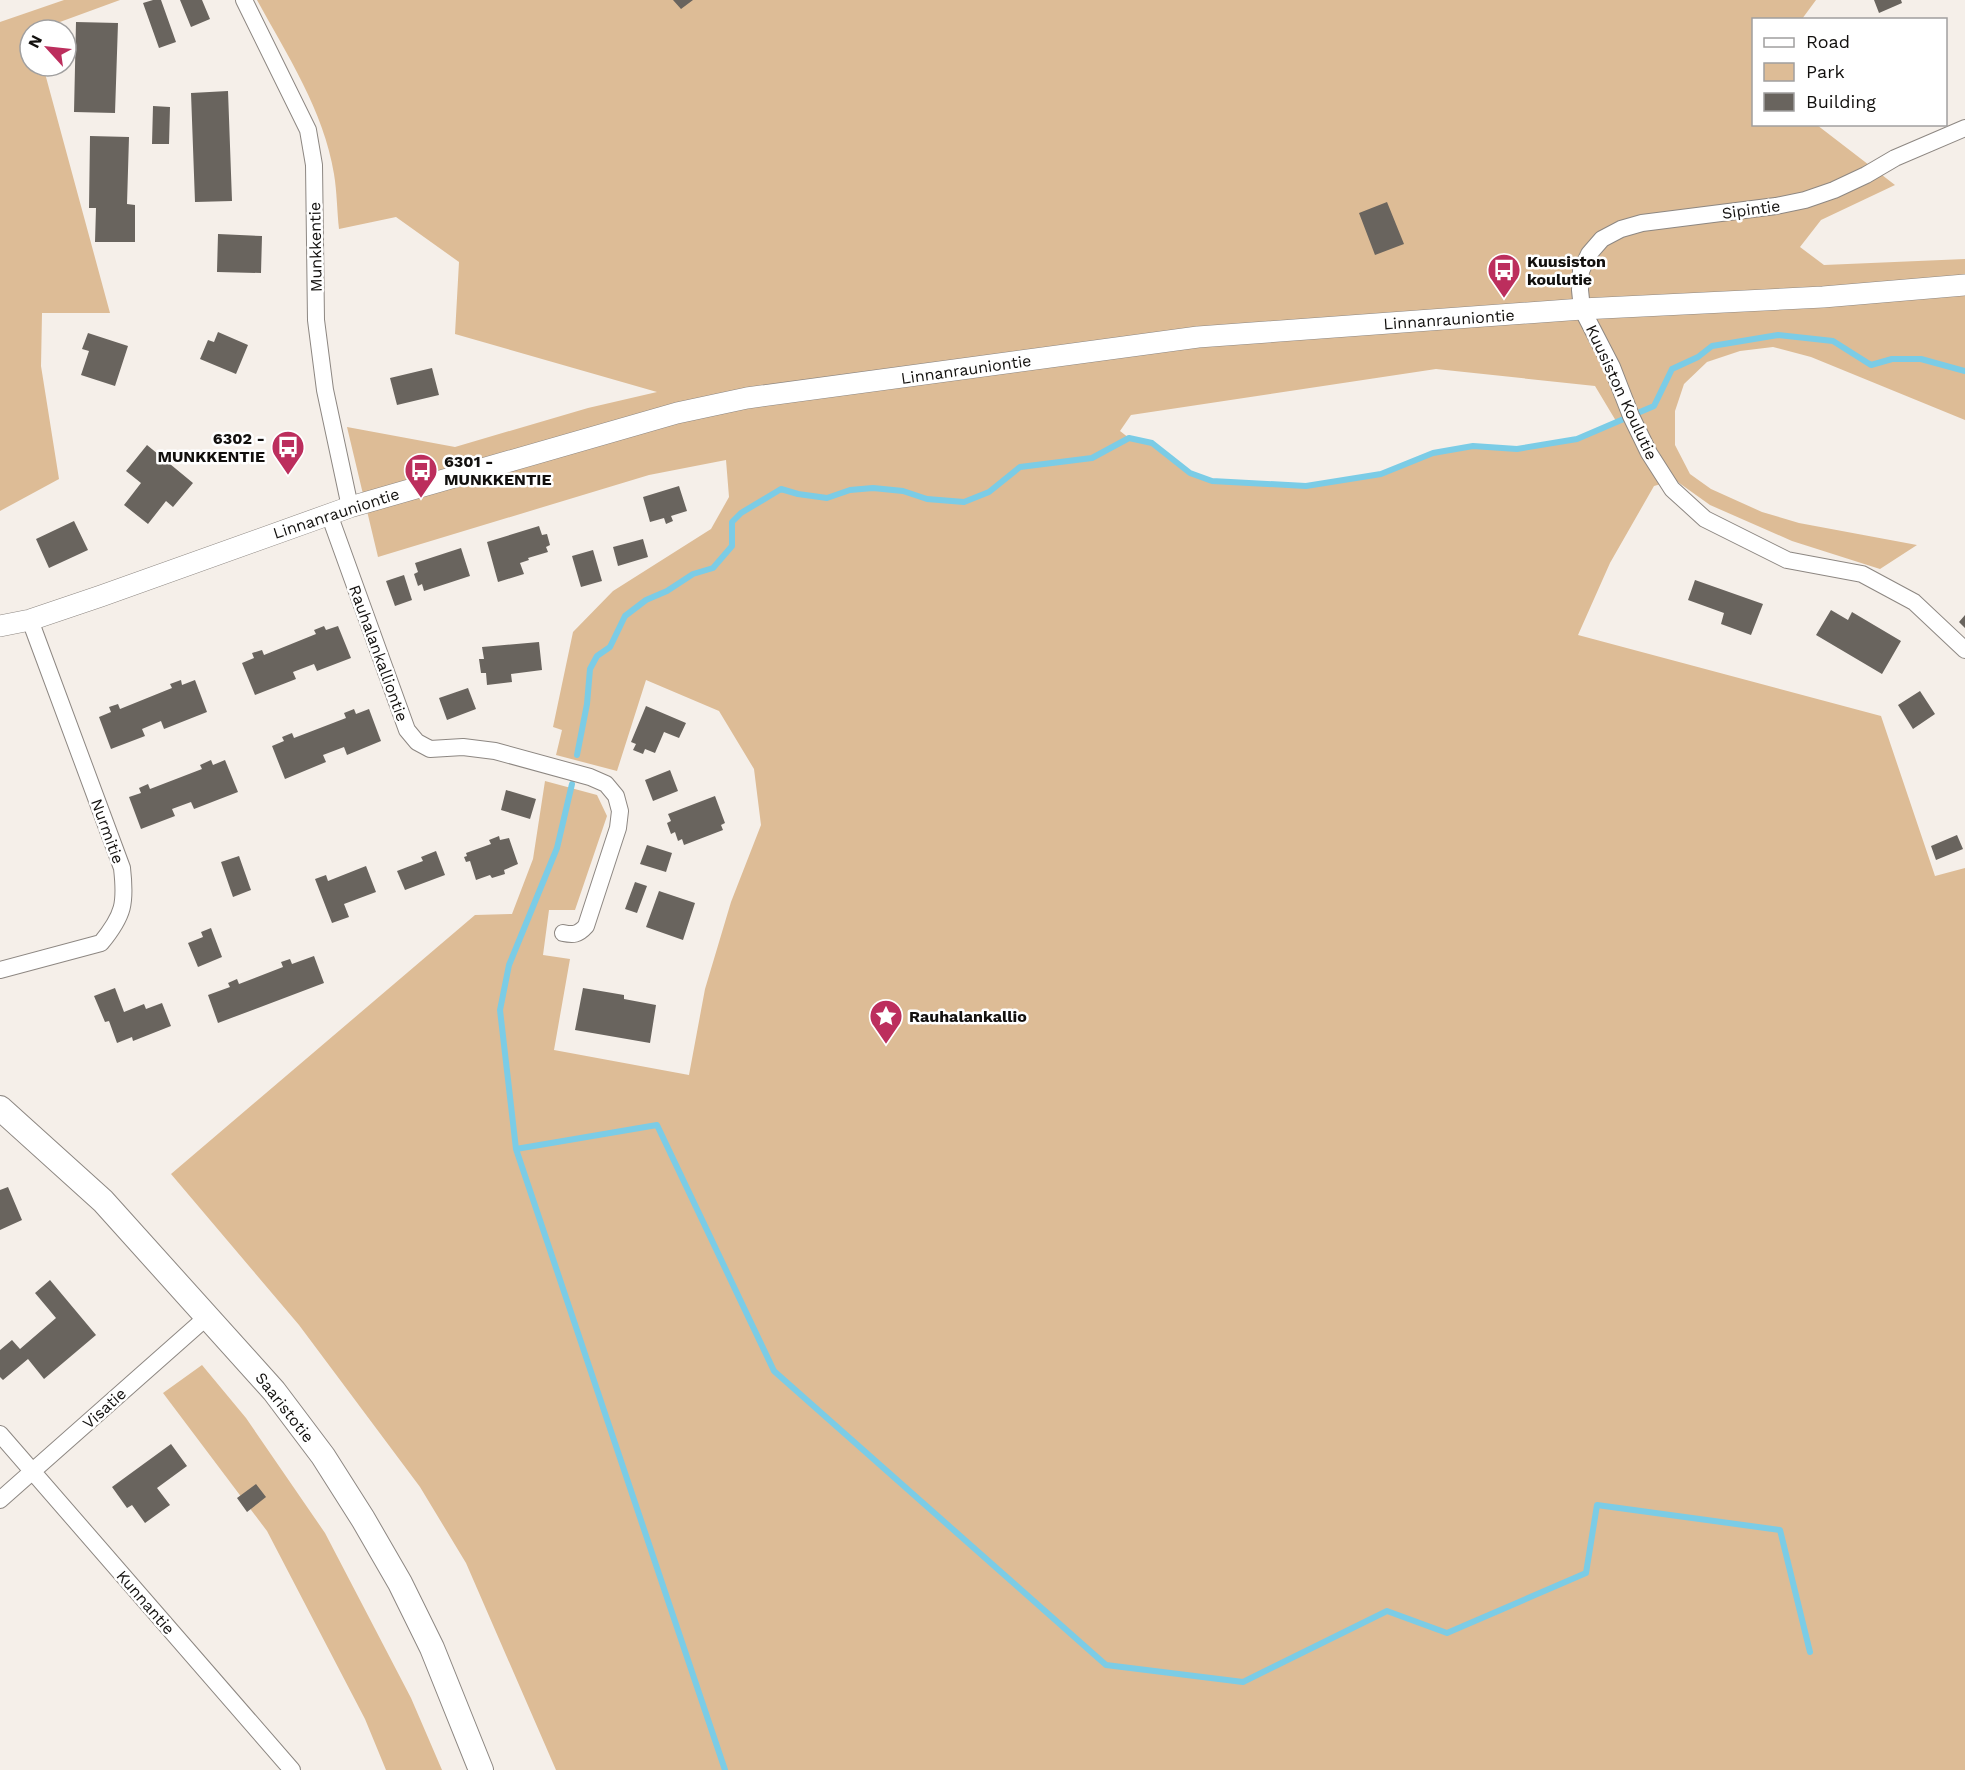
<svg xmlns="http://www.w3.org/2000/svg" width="1965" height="1770" viewBox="0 0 1965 1770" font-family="'Work Sans',sans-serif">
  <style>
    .green { fill: #ddbc96; fill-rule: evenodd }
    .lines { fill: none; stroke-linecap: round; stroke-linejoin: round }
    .stream { stroke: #7bcce6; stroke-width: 6 }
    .building { fill: #69645e }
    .minor-casing { stroke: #8d8782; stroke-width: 18 }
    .tertiary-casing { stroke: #8d8782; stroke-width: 22 }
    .secondary-casing { stroke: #8d8782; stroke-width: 26 }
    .minor { stroke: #fff; stroke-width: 16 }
    .tertiary { stroke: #fff; stroke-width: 21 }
    .secondary { stroke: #fff; stroke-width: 24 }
    .labels { text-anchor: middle; stroke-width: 5; stroke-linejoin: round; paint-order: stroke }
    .street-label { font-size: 16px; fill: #12100e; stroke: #fff }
    .poi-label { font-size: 16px; font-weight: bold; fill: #12100e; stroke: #fff; text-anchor: start }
  </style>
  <rect width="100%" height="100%" fill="#f5efe9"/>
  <path class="green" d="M64 0H120L38 30H30V66H43L110 313H42L41 366 59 479 0 511V22Z
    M257 0H1816L1802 19 1754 20V124L1817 125 1895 185 1821 220 1800 247 1824 265 1965 259V420L1811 357 1773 347 1740 351 1707 362 1684 384 1675 411V445L1690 474 1711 489 1762 512 1799 523 1917 545 1880 569 1792 541 1710 505 1675 480 1654 486 1610 563 1578 635 1881 716 1935 876 1965 868V1770H556L466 1563 420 1487 299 1325 171 1174 475 915 512 914 533 859 545 781 597 795 607 816 575 910H549L543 955 570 959 554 1050 689 1075 705 989 731 902 761 825 754 769 719 711 646 680 617 771 556 755 562 730 553 727 573 632 613 591 711 529 729 497 726 460 649 475 378 557 347 427 455 447 588 408 657 392 455 334 459 262 396 217 339 229C337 211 337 192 334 174 324 111 287 55 257 0ZM1436 369 1595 386 1616 421 1577 439 1517 449 1473 446 1433 453 1381 474 1306 486 1212 481 1190 473 1152 443 1129 438 1120 431 1131 415Z
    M202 1365 246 1418 325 1533 411 1698 442 1770H386L365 1719 267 1531 163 1393Z"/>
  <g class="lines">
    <path class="stream" d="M577 755 587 704 590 669 597 656 610 647 625 616 646 600 667 591 693 574 713 568 732 546V522L741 513 781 489 798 494 827 498 850 490 873 488 903 491 927 499 964 502 989 492 1020 467 1092 458 1129 438 1152 443 1190 473 1212 481 1306 486 1381 474 1433 453 1473 446 1517 449 1577 439 1654 406 1672 369 1698 357 1712 346 1778 335 1833 341 1871 365 1892 359H1921L1965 371
      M572 784 557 848 509 965 500 1010 516 1149 725 1770
      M516 1149 657 1125 774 1371 1106 1665 1243 1682 1387 1611 1447 1633 1586 1573 1597 1505 1780 1530 1810 1652"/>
  </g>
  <path class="building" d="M153 0H161L176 42 159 48 143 3Z
    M180 0H202L210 19 191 27Z
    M673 0H693L681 9Z
    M1874 0H1901L1902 3 1879 13Z
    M76 22 118 23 115 113 74 112Z
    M228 91 232 201 195 202 191 93Z
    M153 106 170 107 169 144H152Z
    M90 136 129 137 127 204 135 205V242H95L96 208H89Z
    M1387 202 1404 244 1375 255 1359 213Z
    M218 234 262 236 261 273 217 272Z
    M218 332 248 345 236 374 200 359 208 340 214 342Z
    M88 333 128 346 115 386 81 375 89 351 82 349Z
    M432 368 439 395 397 405 390 378Z
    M147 445 193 483 173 507 166 501 148 524 124 505 141 483 126 471Z
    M679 486 687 511 671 516 673 521 666 524 664 518 650 522 643 497Z
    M74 521 88 550 49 568 36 539Z
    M539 526 542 535 547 534 550 545 546 547 548 552 528 558 529 560 520 563 524 574 498 582 487 542Z
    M643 539 648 557 618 566 613 547Z
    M461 548 470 576 424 591 422 584 418 586 414 574 418 572 415 563Z
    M593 550 602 581 581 587 572 556Z
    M404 575 412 600 395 606 386 581Z
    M1695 580 1763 604 1751 635 1721 624 1724 613 1688 600Z
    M1831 610 1848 620 1852 612 1901 641 1882 674 1816 635Z
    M1965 615V628L1959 622Z
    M324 626 326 630 338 626 351 658 317 671 314 664 293 672 296 679 255 695 242 663 254 658 252 653 262 650 264 655 316 634 314 630Z
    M539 642 542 670 511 674 512 682 487 685 486 673H481L479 659H484L482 647Z
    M181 680 182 685 195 680 207 712 164 729 161 721 142 729 145 736 111 749 99 717 111 712 109 707 118 704 120 709 172 688 170 684Z
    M468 688 476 709 447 720 439 698Z
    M1920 691 1935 714 1913 729 1898 705Z
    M646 706 686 723 679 738 664 732 655 753 645 749 643 754 633 750 636 744 631 742Z
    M354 709 356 714 369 709 381 741 347 755 344 747 323 755 326 762 285 779 272 746 284 741 282 737 292 733 294 738 346 718 344 713Z
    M211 760 213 765 225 760 238 792 194 809 191 802 172 809 175 816 141 829 129 797 141 793 139 788 148 784 150 789 202 769 200 765Z
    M670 770 678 791 653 801 645 780Z
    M506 790 536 799 530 819 501 810Z
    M715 796 725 823 721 825 723 830 684 845 682 839 678 841 675 832 671 834 667 823 671 821 668 814Z
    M1957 835 1963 849 1936 860 1931 846Z
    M499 836 500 840 509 838 518 864 504 870 505 874 492 878 490 875 476 880 470 861 466 862 464 857 467 856 466 853 491 844 489 840Z
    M647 845 672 853 666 872 640 864Z
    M436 851 445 875 405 890 397 871 423 861 421 857Z
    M239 856 251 890 233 897 221 862Z
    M366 866 376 892 344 904 349 917 332 923 315 879 326 875 328 881Z
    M635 882 647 886 637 913 625 909Z
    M659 891 695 903 683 940 646 927Z
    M211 928 222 957 198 967 188 943 203 937 201 932Z
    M314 956 324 983 218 1023 208 995 230 987 228 983 237 979 239 984 283 967 281 962 290 959 292 964Z
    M115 988 124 1012 144 1004 146 1009 162 1003 171 1026 133 1041 132 1037 117 1043 109 1021 105 1022 94 996Z
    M583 988 624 995V999L656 1005 650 1043 575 1030Z
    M8 1187 22 1220 0 1230V1190Z
    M50 1280 96 1335 44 1379 28 1359 3 1380 0 1377V1350L12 1340 20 1349 56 1318 35 1293Z
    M171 1444 187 1466 157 1488 170 1505 145 1523 132 1505 127 1508 112 1487Z
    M256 1484 266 1497 247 1512 237 1498Z"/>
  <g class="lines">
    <g class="minor-casing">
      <path id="minor" d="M244 0 308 130 314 165 316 320 325 390 350 507
        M1965 128 1895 158 1866 175 1834 190 1805 200 1776 206 1642 223 1621 229 1602 239 1589 254 1581 271 1580 290 1582 309 1612 367 1631 416 1649 453 1672 489 1705 519 1787 560 1862 574 1914 602 1965 650
        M329 514 407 730 417 742 430 749 463 747 495 751 590 777 606 784 616 796 620 811 618 828 586 926C578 935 573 935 563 933
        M0 970 101 943C124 915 126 903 122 868L30 620
        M0 1434 292 1770
        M0 1500 208 1316"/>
    </g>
    <g class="tertiary-casing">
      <path id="tertiary" d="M0 626 30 620 101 596 350 507 677 413 747 398 1198 337 1582 309 1823 297 1965 285"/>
    </g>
    <g class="secondary-casing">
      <path id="secondary" d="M0 1108 103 1201 274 1391 323 1456 363 1519 400 1583 432 1648 481 1770"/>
    </g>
    <use href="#minor" class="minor"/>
    <use href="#tertiary" class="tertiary"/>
    <use href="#secondary" class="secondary"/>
  </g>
  <defs>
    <g id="bus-pin" transform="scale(1.725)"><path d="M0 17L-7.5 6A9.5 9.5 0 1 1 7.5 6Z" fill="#bc2e5d" stroke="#fff"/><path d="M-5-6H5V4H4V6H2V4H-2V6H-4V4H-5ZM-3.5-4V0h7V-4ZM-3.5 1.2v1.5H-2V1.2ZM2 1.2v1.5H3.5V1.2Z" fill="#fff"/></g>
    <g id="sight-pin" transform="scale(1.725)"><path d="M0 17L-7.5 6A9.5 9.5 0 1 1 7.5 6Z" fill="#bc2e5d" stroke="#fff"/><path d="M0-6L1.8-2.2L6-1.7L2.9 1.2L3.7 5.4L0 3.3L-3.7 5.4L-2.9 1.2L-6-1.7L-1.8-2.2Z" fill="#fff"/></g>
  </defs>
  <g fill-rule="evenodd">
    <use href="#bus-pin" x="1504" y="270"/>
    <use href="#bus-pin" x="288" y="447"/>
    <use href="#bus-pin" x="421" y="470"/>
    <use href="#sight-pin" x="886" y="1016"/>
  </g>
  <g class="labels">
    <g class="street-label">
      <text transform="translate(1751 209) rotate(-8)" y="6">Sipintie</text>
      <text transform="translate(315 247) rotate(-91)" y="6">Munkkentie</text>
      <text transform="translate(1449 319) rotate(-4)" y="6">Linnanrauniontie</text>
      <text transform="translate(966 369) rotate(-8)" y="6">Linnanrauniontie</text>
      <text transform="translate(1622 392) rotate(65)" y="6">Kuusiston Koulutie</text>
      <text transform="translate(336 513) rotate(-18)" y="6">Linnanrauniontie</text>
      <text transform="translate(379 653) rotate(70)" y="6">Rauhalankalliontie</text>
      <text transform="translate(108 831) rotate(70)" y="6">Nurmitie</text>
      <text transform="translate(285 1407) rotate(52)" y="6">Saaristotie</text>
      <text transform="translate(104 1408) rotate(-42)" y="6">Visatie</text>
      <text transform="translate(146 1602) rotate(49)" y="6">Kunnantie</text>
    </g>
    <g class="poi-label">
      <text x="1527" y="267">Kuusiston<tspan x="1527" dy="18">koulutie</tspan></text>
      <text x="265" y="444" text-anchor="end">6302 -<tspan x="265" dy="18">MUNKKENTIE</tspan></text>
      <text x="444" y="467">6301 -<tspan x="444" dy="18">MUNKKENTIE</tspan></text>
      <text x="909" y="1022">Rauhalankallio</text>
    </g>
  </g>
  <rect x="1752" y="18" width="195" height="108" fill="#ffffff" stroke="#a09f9f" stroke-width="1.5"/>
  <rect x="1764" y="38" width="30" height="9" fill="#ffffff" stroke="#a09f9f" stroke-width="1.5"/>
  <text x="1806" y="48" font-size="18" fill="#12100e">Road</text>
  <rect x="1764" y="63" width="30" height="18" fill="#ddbc96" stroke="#a09f9f" stroke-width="1.5"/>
  <text x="1806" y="78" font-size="18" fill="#12100e">Park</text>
  <rect x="1764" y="93" width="30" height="18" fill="#69645e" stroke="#a09f9f" stroke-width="1.5"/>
  <text x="1806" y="108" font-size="18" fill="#12100e">Building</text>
  <g transform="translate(48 48) rotate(297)"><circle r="28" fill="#ffffff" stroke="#a09f9f" stroke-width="1.5"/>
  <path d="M0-4.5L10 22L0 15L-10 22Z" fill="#bc2e5d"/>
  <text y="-9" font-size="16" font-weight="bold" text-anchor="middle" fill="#12100e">N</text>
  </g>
</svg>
